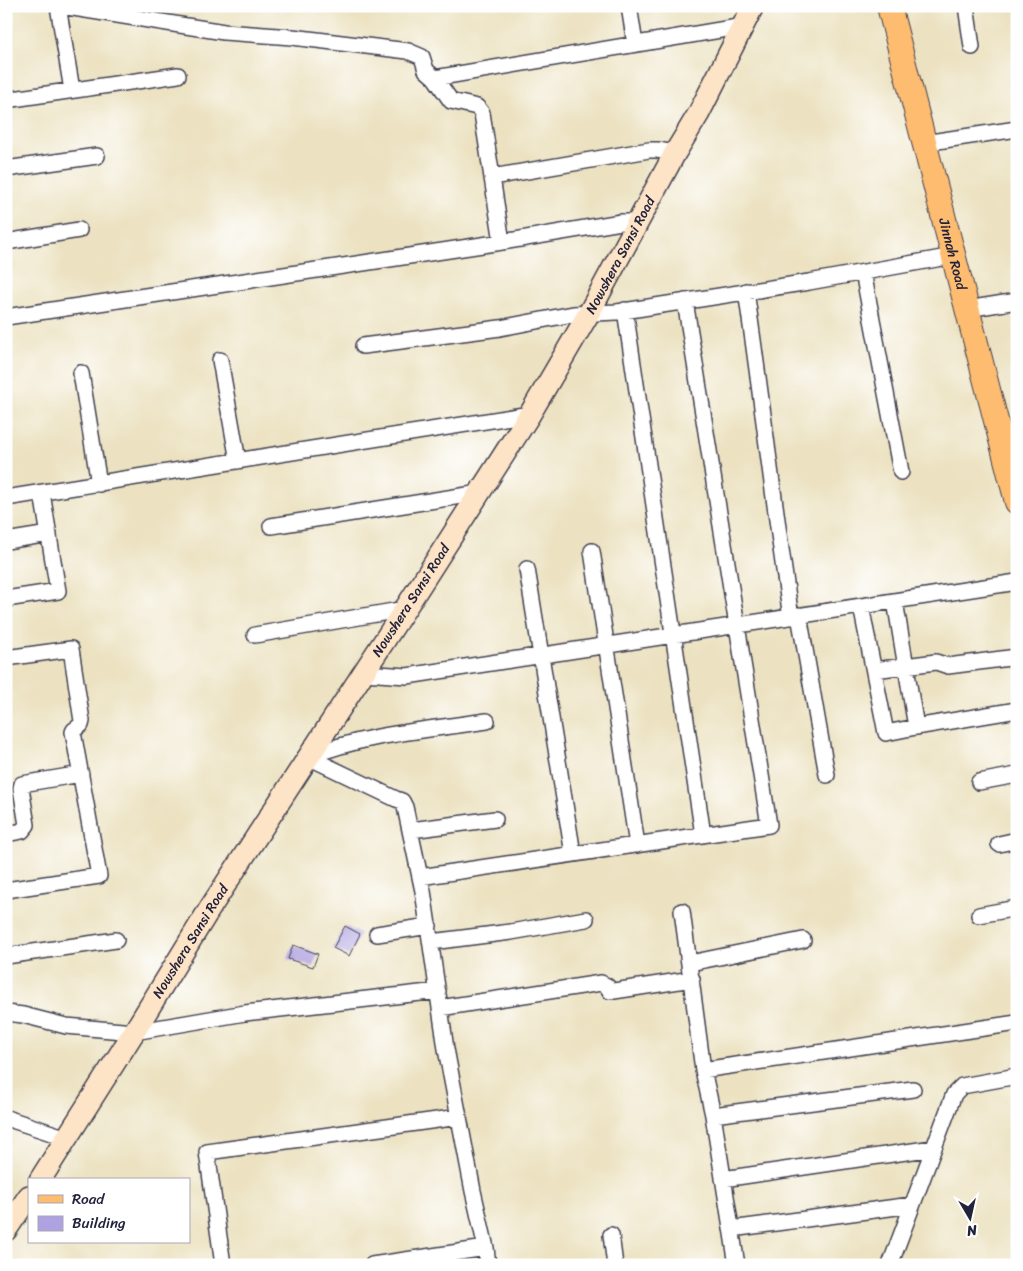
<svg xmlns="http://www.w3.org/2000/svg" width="1023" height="1271" viewBox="0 0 1023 1271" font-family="Sriracha,sans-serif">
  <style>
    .building { fill: #afa2e0 }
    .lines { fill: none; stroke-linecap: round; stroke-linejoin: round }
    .street-casing { stroke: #403f4f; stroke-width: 18 }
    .secondary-casing { stroke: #403f4f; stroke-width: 24 }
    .primary-casing { stroke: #403f4f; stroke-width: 26 }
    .street { stroke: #fff; stroke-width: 15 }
    .secondary { stroke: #fee4c6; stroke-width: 21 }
    .primary { stroke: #fdbc70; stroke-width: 24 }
    .labels { text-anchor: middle; stroke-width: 4; stroke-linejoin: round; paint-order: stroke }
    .street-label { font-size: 14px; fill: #22223b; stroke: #fff }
  </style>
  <rect width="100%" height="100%" fill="#fff"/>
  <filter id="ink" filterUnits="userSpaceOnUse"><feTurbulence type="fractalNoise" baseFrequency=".02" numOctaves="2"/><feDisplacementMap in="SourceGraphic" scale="10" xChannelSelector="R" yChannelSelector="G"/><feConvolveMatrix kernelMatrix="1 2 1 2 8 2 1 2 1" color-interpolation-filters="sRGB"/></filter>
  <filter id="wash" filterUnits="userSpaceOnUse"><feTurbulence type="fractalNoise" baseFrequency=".0096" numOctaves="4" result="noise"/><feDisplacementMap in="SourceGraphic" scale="20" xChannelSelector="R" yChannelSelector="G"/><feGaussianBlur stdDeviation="1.12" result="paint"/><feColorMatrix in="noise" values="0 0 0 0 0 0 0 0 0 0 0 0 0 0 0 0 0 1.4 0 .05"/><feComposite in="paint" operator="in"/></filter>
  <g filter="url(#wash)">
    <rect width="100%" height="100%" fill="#ece2c1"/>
    <g id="blocks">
      <path class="building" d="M345 926 360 934 349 956 333 948Z
        M293 945 318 954 313 967 288 959Z"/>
    </g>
  </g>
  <g filter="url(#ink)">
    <use href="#blocks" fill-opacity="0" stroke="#403f4f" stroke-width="1"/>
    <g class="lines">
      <g class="street-casing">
        <path id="street" d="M58 6 72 90
          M61 6 224 32 292 37 408 51 422 57 426 70 435 78 744 26
          M629 6 635 44
          M966 6 972 47
          M435 78 451 101 477 107 482 113 502 242
          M6 100 178 75
          M924 143 1017 129
          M6 169 97 156
          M492 177 649 150H657L675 153
          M6 242 79 230
          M863 272 901 472
          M746 291C762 399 774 508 791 617
          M967 309 1017 301
          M625 310 703 835
          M6 317 502 242 621 222H630L638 225
          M363 346 500 328 573 314 617 312 809 282 953 256
          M220 360 238 461
          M81 373 99 484
          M6 498 530 414
          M271 526 480 493
          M6 541 49 534
          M592 551 637 845
          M527 569 573 854
          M6 599 58 591 42 493
          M895 601 916 727
          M861 606 886 733 916 727 1017 710
          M799 615 827 775
          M255 635 405 609
          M6 658 71 649 82 721 81 725 74 730 73 732 99 876 6 890
          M874 670 936 662 948 666 1017 657
          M364 673 407 676 1017 582
          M308 757 396 799 402 801 405 807 423 891 446 1049 473 1191 486 1248 488 1265
          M308 757C364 734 428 730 487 721
          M979 782 1017 775
          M411 830 495 819
          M6 834 22 831 27 825 21 788 22 784 81 774
          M999 844 1017 840
          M420 877 769 825 685 301
          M682 911 703 1070 713 1115 737 1265
          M979 915 1017 908
          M377 934 429 926
          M431 942 511 932 586 919
          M6 956 116 940
          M690 963 803 940
          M440 1008 601 983 607 986 610 991H614L692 979
          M6 1013 23 1015 66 1026 134 1032 245 1013 438 991
          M703 1070 1017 1023
          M713 1115 913 1089
          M6 1118 67 1138
          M723 1179 933 1148
          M731 1229 912 1205
          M611 1235 615 1265
          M223 1265 207 1152 459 1117
          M372 1265 486 1248
          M890 1265 954 1094 962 1086 1017 1076"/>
      </g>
      <g class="secondary-casing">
        <g id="secondary">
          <path id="s1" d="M40 1180 134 1032 212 905 405 609 530 414 589 313 675 153 699 113 753 6"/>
          <path d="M6 1230 29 1196"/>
        </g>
      </g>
      <g class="primary-casing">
        <g id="primary">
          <path id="s2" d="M889 6 1017 502"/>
        </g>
      </g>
      <use href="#street" class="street"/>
      <use href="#secondary" class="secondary"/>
      <use href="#primary" class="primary"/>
    </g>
  </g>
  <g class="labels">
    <g class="street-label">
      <text dy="5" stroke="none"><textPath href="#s2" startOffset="256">Jinnah Road</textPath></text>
      <text dy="5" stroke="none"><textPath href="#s1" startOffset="1092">Nowshera Sansi Road</textPath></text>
      <text dy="5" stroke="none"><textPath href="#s1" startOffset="688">Nowshera Sansi Road</textPath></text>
      <text dy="5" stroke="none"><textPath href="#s1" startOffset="282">Nowshera Sansi Road</textPath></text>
    </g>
  </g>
  <rect width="1023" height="1271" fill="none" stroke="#fff" stroke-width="25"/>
  <rect x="28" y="1178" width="162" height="65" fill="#ffffff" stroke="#a7a7b1"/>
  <rect x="38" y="1195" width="25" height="8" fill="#fdbc70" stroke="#a7a7b1"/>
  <text x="72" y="1204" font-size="15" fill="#22223b">Road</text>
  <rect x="38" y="1216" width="25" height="15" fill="#afa2e0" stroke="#a7a7b1"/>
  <text x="72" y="1228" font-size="15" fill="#22223b">Building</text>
  <g transform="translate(970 1218) rotate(171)" stroke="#ffffff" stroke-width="4" paint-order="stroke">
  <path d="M0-4L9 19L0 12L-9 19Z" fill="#22223b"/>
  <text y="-8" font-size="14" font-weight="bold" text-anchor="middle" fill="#22223b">N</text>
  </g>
</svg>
